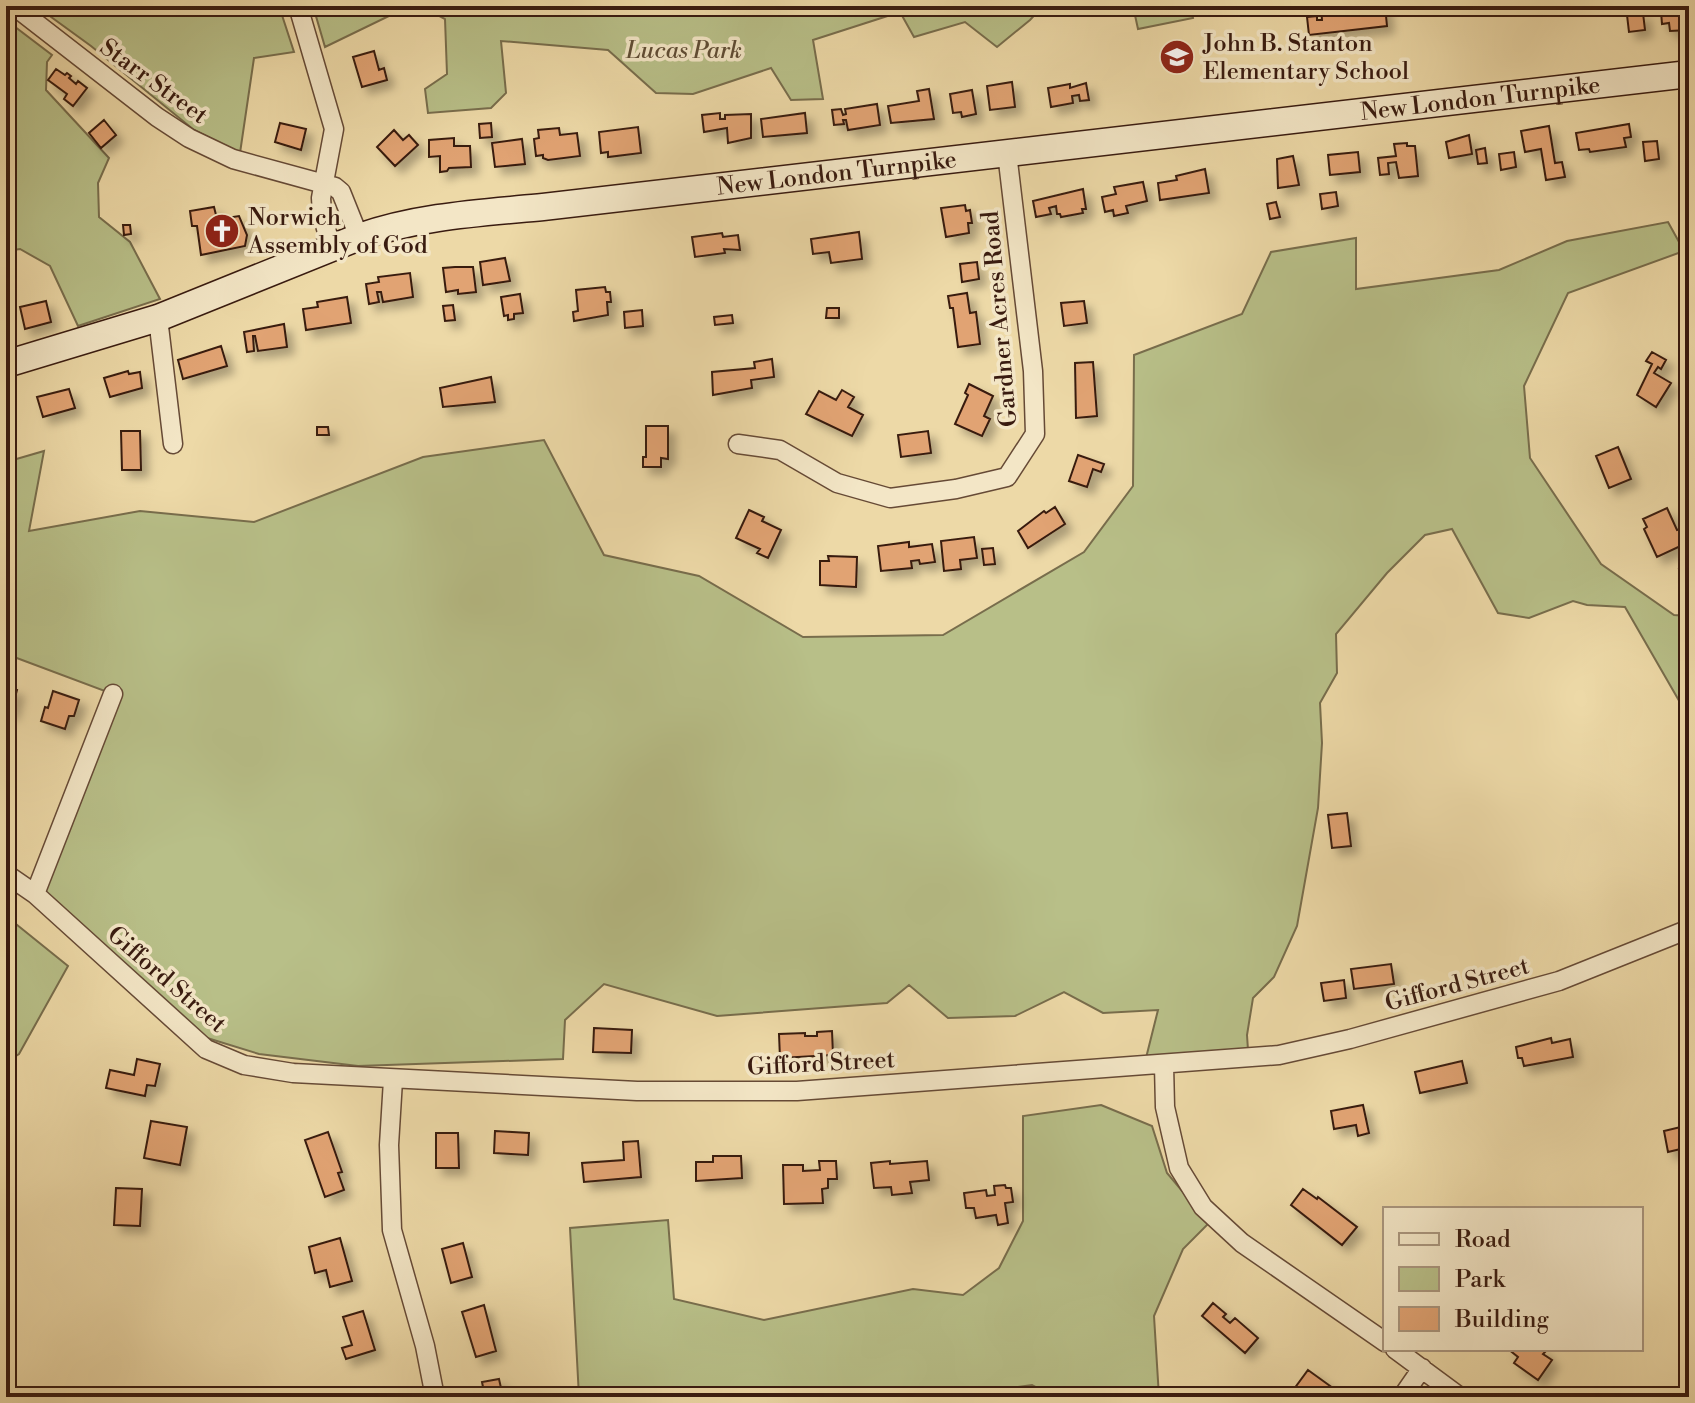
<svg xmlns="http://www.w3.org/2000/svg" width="1695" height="1403" viewBox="0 0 1695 1403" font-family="'Libre Bodoni',serif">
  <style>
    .green { fill: #b8bf88; stroke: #786d4c; stroke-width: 2 }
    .building { fill: #e1a373; stroke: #391b10; stroke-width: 2; filter: url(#shadow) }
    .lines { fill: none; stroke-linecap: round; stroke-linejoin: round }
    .street-casing { stroke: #664a36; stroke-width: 21 }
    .secondary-casing { stroke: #391b10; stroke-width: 29 }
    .street { stroke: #f3e6c6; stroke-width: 18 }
    .secondary { stroke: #f3e6c6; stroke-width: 26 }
    .labels { text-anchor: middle; stroke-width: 7; stroke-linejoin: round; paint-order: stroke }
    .poi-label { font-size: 24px; fill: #391b10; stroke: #f3e6c6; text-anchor: start }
    .park-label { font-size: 24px; font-style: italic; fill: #5f4c34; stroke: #f3e6c6 }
    .street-label { font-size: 24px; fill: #391b10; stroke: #f3e6c6 }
  </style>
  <defs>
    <filter id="shadow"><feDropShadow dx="7" dy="7" stdDeviation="4" flood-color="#0004"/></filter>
  </defs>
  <rect width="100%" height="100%" fill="#edd9a7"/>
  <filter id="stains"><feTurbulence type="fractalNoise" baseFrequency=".0025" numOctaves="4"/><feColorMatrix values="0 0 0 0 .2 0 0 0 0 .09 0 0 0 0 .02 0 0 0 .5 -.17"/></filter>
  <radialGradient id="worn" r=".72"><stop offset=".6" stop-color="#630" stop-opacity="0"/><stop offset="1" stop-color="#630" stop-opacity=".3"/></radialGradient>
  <path class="green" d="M36 6H279L294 52 254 58 240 153 194 130 91 46Z
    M313 6H394L391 15 325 47Z
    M421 6H1043L1030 20 997 47 965 22 914 37 900 12 813 40 823 99 791 100 771 68 693 94 656 93 608 50 501 41 506 93 491 108 428 113 425 89 447 74 445 19Z
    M1133 6H1191L1193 18 1138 29Z
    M6 20 52 55 47 62 46 90 109 158 98 183 99 217 130 242 160 299 78 326 50 266 20 249 6 251Z
    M1668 222 1684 251 1568 293 1524 386 1530 458 1601 564 1674 615 1689 616V718L1625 607 1587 605 1573 601 1529 618 1498 613 1452 529 1425 535 1387 573 1336 634 1337 673 1320 703 1322 743 1318 808 1297 926 1274 977 1253 998 1247 1035 1248 1050 1146 1058 1158 1010 1103 1013 1064 992 1015 1016 948 1018 909 985 887 1003 717 1016 604 984 565 1020 563 1059 358 1066 259 1054 204 1037 32 879 113 694 6 654V462L44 451 29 531 140 511 254 522 423 457 544 440 604 555 699 576 803 637 943 635 1084 552 1133 486 1134 355 1242 314 1271 252 1356 238V289L1499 270 1567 241Z
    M6 916 68 966 19 1054 6 1062Z
    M1101 1105 1152 1126 1167 1173 1209 1223 1183 1249 1154 1316 1159 1397H1054L1032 1385 943 1397H579L570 1228 668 1220 674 1299 764 1320 913 1289 963 1295 999 1268 1023 1221V1116Z"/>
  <path class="building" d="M1321 6H1385L1387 26 1309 35 1307 17 1317 16V20H1322Z
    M1667 6H1689V30L1670 31 1669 23 1662 24 1661 11 1668 10Z
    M1643 13 1645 30 1629 32 1627 15Z
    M374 51 379 70 384 68 387 80 362 87 353 57Z
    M56 69 65 75 67 73 71 76 69 78 76 84 78 81 87 88 73 106 64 99 67 94 48 80Z
    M1012 82 1015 107 990 110 987 86Z
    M1086 83 1089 100 1080 101 1079 95 1072 96 1073 103 1051 107 1048 88 1070 84V88Z
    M929 89 934 119 891 123 888 106 919 101 917 91Z
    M972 90 976 114 962 117 961 112 953 113 950 94Z
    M877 104 880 125 848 130 846 120H843L844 124 834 125 832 110 841 109 843 115 846 114 845 109Z
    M720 113V119H725V115L751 114V138L728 143 727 128 704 132 702 115Z
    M805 113 807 133 763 137 761 119Z
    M104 120 116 135 101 148 89 133Z
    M280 123 306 129 301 150 275 142Z
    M491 123 492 137 480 138 479 124Z
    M1629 124 1631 137 1624 138 1626 147 1590 152 1589 149 1579 150 1576 133Z
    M1549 126 1555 163 1562 162 1565 177 1546 180 1541 149 1525 152 1521 131Z
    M638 127 641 153 608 157V152L601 153 599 132Z
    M559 128 560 135 577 133 580 156 548 160 543 158V155L536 156 534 139 539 138 538 130Z
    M394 130 403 140 409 135 418 145 395 166 377 147Z
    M1469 135 1472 154 1449 158 1446 142Z
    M454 138V146H470L471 167 449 168 447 171 440 172V156L429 157V140Z
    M522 139 525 164 495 167 492 143Z
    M1657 141 1659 159 1645 161 1643 142Z
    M1407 143V146H1415L1418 176 1399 178 1396 162 1388 163 1389 174 1380 175 1378 158 1396 156 1394 144Z
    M1485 148 1487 163 1478 164 1476 150Z
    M1358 152 1360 172 1330 175 1328 155Z
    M1514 152 1516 167 1501 170 1499 154Z
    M1293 156 1299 185 1278 188 1277 159Z
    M1205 169 1209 193 1160 200 1158 183 1177 180 1176 176Z
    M1143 182 1147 201 1126 206 1128 213 1114 216 1113 210 1105 212 1102 197 1116 194 1114 187Z
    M1083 189 1086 209H1082L1083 213 1061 217 1060 214H1057L1056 206 1049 208 1051 214 1036 217 1033 201Z
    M1336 192 1338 206 1322 209 1320 194Z
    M1276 202 1280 217 1270 219 1267 204Z
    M965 205 966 211 970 210 972 223H968L969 233 946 237 941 208Z
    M214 207 216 215H219L220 219 239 216 247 235 245 246 201 255 197 226H192L190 211Z
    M123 225H130L131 234 124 235Z
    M859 232 862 259 831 263 829 252 813 254 811 239Z
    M722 233 723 237 738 235 740 250 724 249 725 253 695 257 692 237Z
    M505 258 510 281 483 285 480 262Z
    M977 262 979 279 962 282 960 264Z
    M455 267H473L476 292 458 294V290L446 292 443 268Z
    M410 273 413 297 383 302 381 292H377L379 302 369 304 366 284 379 282 378 277Z
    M605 287 606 292H610L611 302H607L608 315 574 321 573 312 578 311 576 290Z
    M967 293 970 313 976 312 980 344 958 347 953 308H950L948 296Z
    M520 294 523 313 514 314V319L508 320V315L504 316 501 297Z
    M347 297 351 323 306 330 303 309 318 307 317 302Z
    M46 301 51 322 25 329 20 307Z
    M1084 301 1087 323 1064 326 1061 303Z
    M453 305 455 320 445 321 443 306Z
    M827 308H839V318H826Z
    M642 310 643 326 625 328 624 312Z
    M732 315 733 323 715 325 714 317Z
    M284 324 287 347 258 351 255 336H253L254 351 247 352 244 332Z
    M221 346 227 366 183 379 178 360Z
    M1652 352 1666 360 1661 369 1658 367 1654 373 1671 383 1656 407 1637 395 1652 364 1646 361Z
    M772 359 774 377 751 380 752 388 713 395 712 372 755 368 754 362Z
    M1093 362 1097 416 1076 418 1075 363Z
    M128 371 129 374 140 372 142 388 110 397 104 378Z
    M491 377 495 402 443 407 440 388Z
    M969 384 993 396 984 416 990 419 982 436 955 424 968 395 965 393Z
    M69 389 75 408 43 417 37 397Z
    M842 390 854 397 848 407 863 415 852 436 806 414 819 391 836 400Z
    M646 426H668V459L661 458V467H643V457H646Z
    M317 427H328L329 435H317Z
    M121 431H140L141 470H122Z
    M928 431 931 453 901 457 898 435Z
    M1618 447 1631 479 1609 488 1596 456Z
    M1078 455 1104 464 1101 472 1093 469 1087 487 1069 481Z
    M1055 507 1065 524 1028 548 1018 531 1044 511 1046 513Z
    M1667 508 1677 530 1680 529 1687 543 1657 557 1644 529 1647 527 1643 519Z
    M749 510 764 517 762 521 781 530 768 558 757 553 760 549 736 538Z
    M974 537 977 558 960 560 961 569 944 571 941 541Z
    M909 542V547L932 544 935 562 920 564 919 560 911 561 912 568 881 571 878 546Z
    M993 548 995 564 984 565 982 549Z
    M828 556 857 557 856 587 820 585V561H829Z
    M1689 564V592L1679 569Z
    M6 687 17 690 11 713 6 711Z
    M53 691 79 700 74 716H69L65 729 41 721 45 707 48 708Z
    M1347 813 1351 846 1332 848 1328 815Z
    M1391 964 1394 984 1354 989 1351 969Z
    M1344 980 1346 998 1324 1001 1321 983Z
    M594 1028 632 1030 631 1053 593 1052Z
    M832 1031 833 1055 780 1058 779 1034 805 1033V1036H817V1032Z
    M1551 1038 1552 1043 1570 1039 1573 1057 1524 1066 1522 1058H1518L1516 1047Z
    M137 1059 160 1064 155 1086 147 1085 145 1096 106 1088 110 1070 134 1075Z
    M1462 1061 1467 1083 1420 1093 1415 1072Z
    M1363 1105 1369 1133 1358 1136 1356 1125 1334 1129 1331 1111Z
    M151 1121 187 1127 180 1165 144 1158Z
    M1689 1125V1147L1668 1152 1664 1131Z
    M495 1131 529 1133 528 1155 494 1153Z
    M328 1132 342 1172 338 1173 344 1190 325 1197 305 1140Z
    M436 1133H458L459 1168H436Z
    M638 1141 641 1177 584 1182 582 1163 624 1160 623 1142Z
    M713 1156H741L742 1178 696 1181V1162H713Z
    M819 1161H836L837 1179H828V1188L822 1189 823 1203 784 1204 783 1165H803V1171L820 1170Z
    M890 1161V1164L927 1161 929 1180 910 1182 912 1193 892 1195 891 1187 874 1188 871 1163Z
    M1005 1185 1006 1188H1011L1013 1202 1005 1203 1008 1223 998 1225 996 1215 976 1218 974 1208H966L964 1193 986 1190 987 1196 995 1195 994 1186Z
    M116 1188 142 1189 140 1226 114 1225Z
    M1303 1189 1317 1199 1318 1197 1357 1227 1342 1245 1291 1205Z
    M340 1238 352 1281 330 1287 326 1270 315 1273 309 1247Z
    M463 1243 472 1277 451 1283 442 1249Z
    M1213 1303 1226 1314 1223 1317 1230 1323 1235 1318 1258 1338 1245 1353 1202 1316Z
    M484 1305 496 1351 476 1357 462 1312Z
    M363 1311 375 1350 346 1359 342 1348 352 1345 343 1317Z
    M1508 1349H1544L1546 1351 1543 1354 1552 1360 1538 1380 1514 1363 1518 1357Z
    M1308 1370 1337 1391 1333 1397H1305L1294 1389Z
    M499 1379 503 1397H485L482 1382Z"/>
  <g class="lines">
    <g class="street-casing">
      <path id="street" d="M14 6 157 117 189 138 233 159 335 187 341 192 359 237
        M298 6 334 129 321 198 322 214 331 247
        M158 318 173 444
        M738 444 780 450 837 483 890 498 956 489 1007 477 1035 434 1033 371 1007 153
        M6 874 35 894 206 1049 244 1065 293 1073 637 1091H797L1279 1055 1350 1039 1559 981 1689 929
        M35 894 113 694
        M1164 1065 1165 1107 1179 1168 1203 1207 1242 1243 1385 1342
        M393 1080 389 1145 392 1230 425 1346 435 1397
        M1395 1349 1460 1397
        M1402 1397 1422 1368"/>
    </g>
    <g class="secondary-casing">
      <g id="secondary">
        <path id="s1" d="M6 364 158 318 359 237C419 216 480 213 543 207L1689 74"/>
      </g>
    </g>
    <use href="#street" class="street"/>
    <use href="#secondary" class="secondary"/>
  </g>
  <defs>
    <g id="school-disc" transform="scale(1.8)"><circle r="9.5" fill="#8f2418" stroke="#f3e6c6"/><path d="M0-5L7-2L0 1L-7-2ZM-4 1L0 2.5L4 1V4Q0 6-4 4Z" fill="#fff"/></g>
    <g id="church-disc" transform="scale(1.8)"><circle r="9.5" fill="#8f2418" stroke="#f3e6c6"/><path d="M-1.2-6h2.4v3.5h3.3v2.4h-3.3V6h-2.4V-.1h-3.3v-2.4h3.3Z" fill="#fff"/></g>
  </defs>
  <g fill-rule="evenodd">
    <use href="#school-disc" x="1177" y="57"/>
    <use href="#church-disc" x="222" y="231"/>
  </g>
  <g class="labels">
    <g class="poi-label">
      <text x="1203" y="51">John B. Stanton<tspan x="1203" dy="28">Elementary School</tspan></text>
      <text x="248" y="225">Norwich<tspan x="248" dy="28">Assembly of God</tspan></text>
    </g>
    <g class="park-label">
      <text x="684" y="58">Lucas Park</text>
    </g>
    <g class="street-label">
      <text transform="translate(154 81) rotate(36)" y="8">Starr Street</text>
      <text dy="8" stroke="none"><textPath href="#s1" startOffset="1506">New London Turnpike</textPath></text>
      <text dy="8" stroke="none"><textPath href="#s1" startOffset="858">New London Turnpike</textPath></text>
      <text transform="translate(999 319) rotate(-95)" y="8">Gardner Acres Road</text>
      <text transform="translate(167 979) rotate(41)" y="8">Gifford Street</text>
      <text transform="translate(1457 984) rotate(-15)" y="8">Gifford Street</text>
      <text transform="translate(821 1063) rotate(-3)" y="8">Gifford Street</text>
    </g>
  </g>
  <rect width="1695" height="1403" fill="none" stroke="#edd9a7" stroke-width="32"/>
  <rect x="8" y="8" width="1679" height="1387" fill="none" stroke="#391b10" stroke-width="4"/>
  <rect x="16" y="16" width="1663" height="1371" fill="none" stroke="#391b10" stroke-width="2"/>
  <rect x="1383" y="1207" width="260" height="144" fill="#f3e6c6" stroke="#a9957d" stroke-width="2"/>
  <rect x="1399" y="1233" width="40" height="12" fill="#f3e6c6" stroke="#a9957d" stroke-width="2"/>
  <text x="1455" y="1247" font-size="24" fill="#391b10">Road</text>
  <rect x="1399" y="1267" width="40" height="24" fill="#b8bf88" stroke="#a9957d" stroke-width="2"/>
  <text x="1455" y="1287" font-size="24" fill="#391b10">Park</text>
  <rect x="1399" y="1307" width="40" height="24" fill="#e1a373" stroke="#a9957d" stroke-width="2"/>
  <text x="1455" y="1327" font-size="24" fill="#391b10">Building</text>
  <rect width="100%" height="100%" filter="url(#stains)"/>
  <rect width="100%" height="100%" fill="url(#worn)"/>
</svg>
